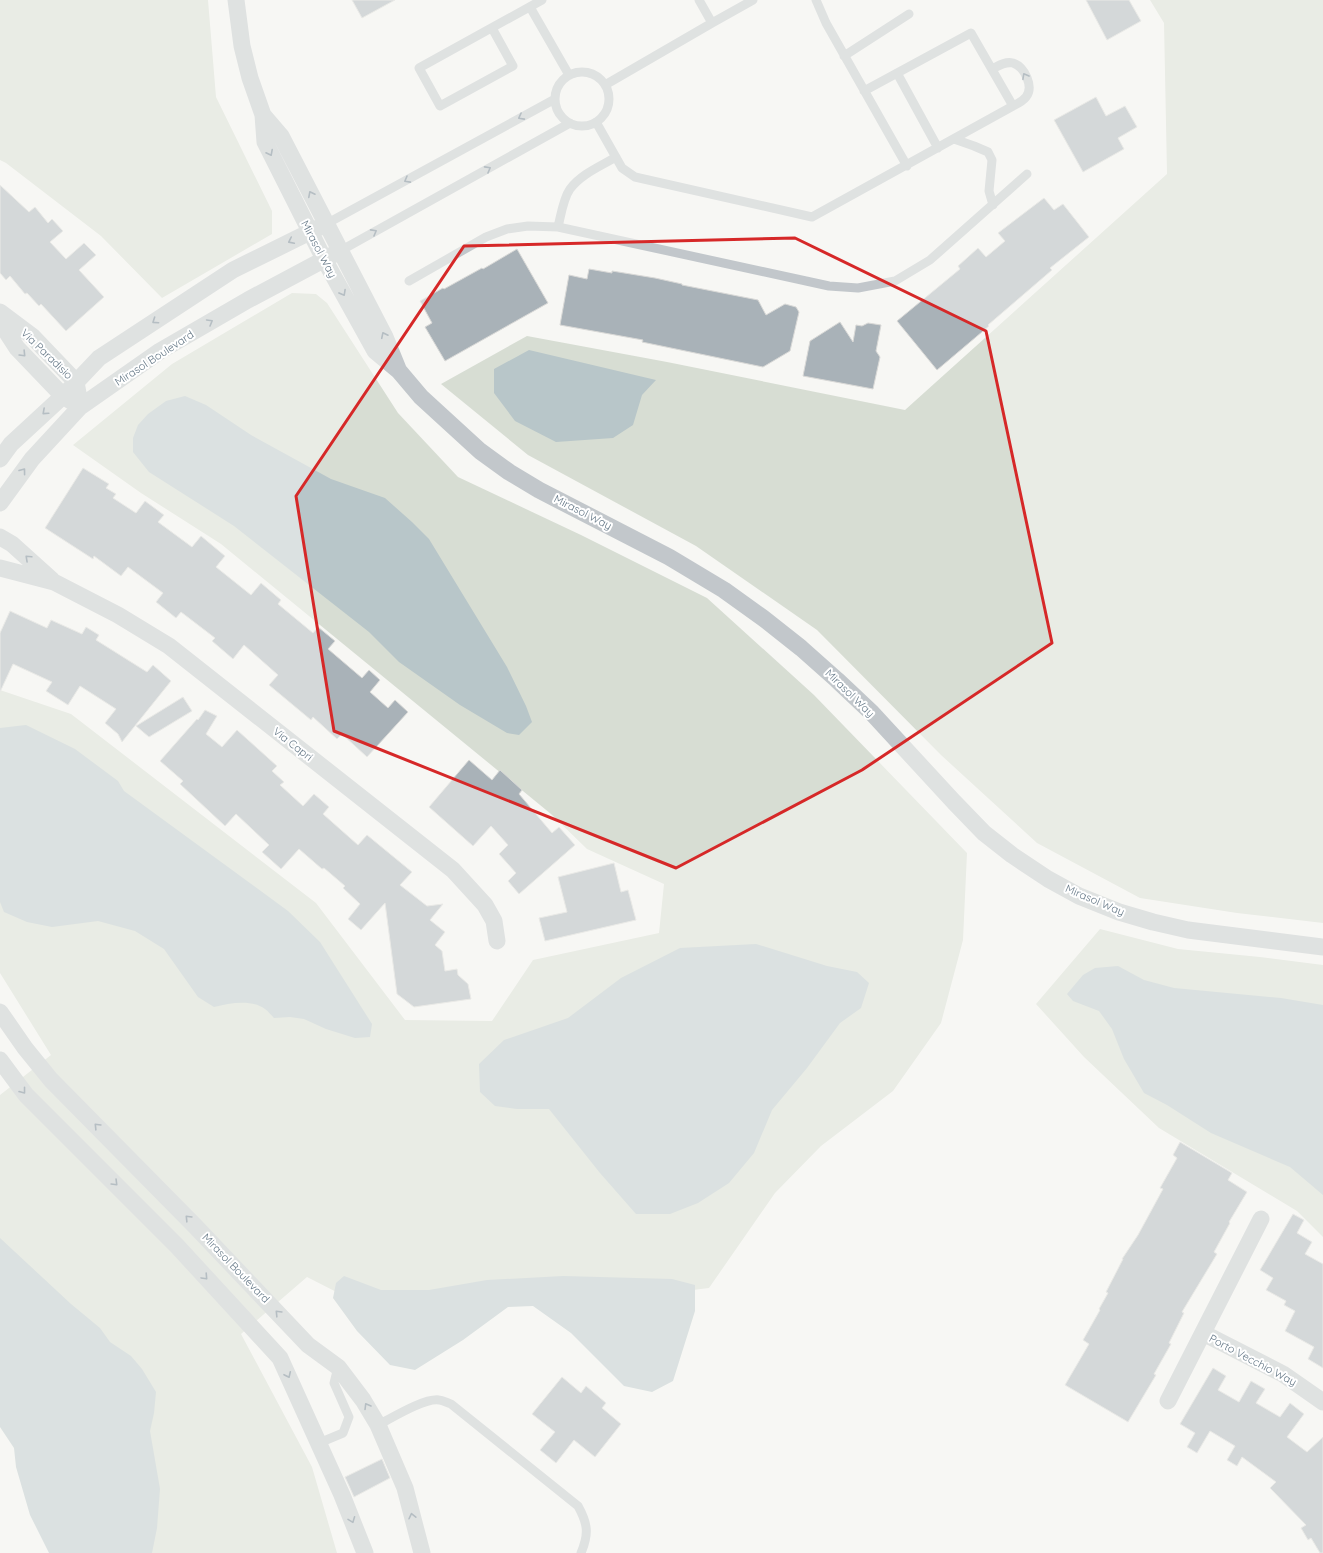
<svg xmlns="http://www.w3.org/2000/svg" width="1323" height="1553" viewBox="0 0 1323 1553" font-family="Quicksand,sans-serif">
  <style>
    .green { fill: #d7ddd3 }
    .water { fill: #b8c6c9 }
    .building { fill: #a9b2b8; stroke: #d9d9d7 }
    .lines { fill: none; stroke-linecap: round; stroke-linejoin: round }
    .lane { stroke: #c2c7cb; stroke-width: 9 }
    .street { stroke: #c2c7cb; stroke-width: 17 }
    .oneway { stroke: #657887 }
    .marked { fill: none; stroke: #d62828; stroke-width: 3; stroke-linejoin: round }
    .labels { text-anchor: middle; stroke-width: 4; stroke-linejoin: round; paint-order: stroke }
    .street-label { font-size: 11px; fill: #657887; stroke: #fff }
  </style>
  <rect width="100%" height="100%" fill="#f7f7f4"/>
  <path class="green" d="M0 0H208L216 97 272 211V234L162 298 101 236 6 163 0 160Z
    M1150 0H1323V923L1237 913 1140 898 1037 843 941 755 817 630 696 546 528 455 441 384 527 336 667 362 905 410 1167 174 1164 23Z
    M292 293 316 294 327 303 398 413 458 477 581 535 707 598 814 695 967 853 963 940 941 1023 893 1091 821 1146 775 1193 709 1288 644 1296 362 1305 307 1277 241 1334 312 1467 337 1553H100L0 1370V1095L51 1055 0 973V690L71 714 316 903 405 1020 492 1021 533 960 659 933 664 884 587 849 551 814 221 544 141 493 73 445 172 364Z
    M1100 929 1178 949 1260 957 1323 965V1237L1297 1211 1159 1128 1084 1057 1036 1004Z"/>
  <path class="water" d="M529 350 656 380 642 395 633 425 613 438 556 442 515 421 494 393V369Z
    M185 396 206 405 251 435 331 479 385 498 412 522 429 539 507 667 526 706 532 722 519 735 507 733 460 705 399 662 369 632 234 526 149 472 133 452V438L138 425 148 414 166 401Z
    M26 725 75 749 118 781 124 791 288 911 320 942 372 1024 370 1037 355 1038 326 1029 304 1019 290 1017 274 1018C271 1015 268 1011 265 1009 251 999 230 1003 214 1007L198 997 164 949 135 931 98 921 52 927 27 922 4 912 0 902V728Z
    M756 944 827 966 857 972 869 983 861 1008 840 1023 807 1068 772 1110 754 1153 729 1183 698 1203 670 1214H636L600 1173 549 1109H517L495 1106 480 1092 479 1064 504 1040 568 1018 621 978 680 948Z
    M1118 966 1144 980 1174 988 1281 998 1323 1005V1195L1290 1167 1211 1133 1167 1105 1144 1093 1124 1059 1112 1029 1099 1011 1073 1001 1067 994 1083 975 1095 968Z
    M0 1238 71 1304 100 1328 110 1342 131 1356 142 1369 156 1392 154 1413 150 1431 160 1489 157 1528 152 1553H49L30 1515 16 1467 14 1448 0 1427Z
    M344 1276 381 1290H429L487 1280 563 1276 672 1279 695 1285V1311L673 1381 652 1392 624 1386 571 1333 533 1306 508 1307 463 1340 415 1370 390 1365 357 1331 333 1298 336 1283Z"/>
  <path class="building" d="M352 0H395L362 18Z
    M1086 0H1129L1141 21 1107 40Z
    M1096 97 1106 116 1125 106 1137 127 1118 138 1124 149 1083 172 1054 120Z
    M0 185 29 212 35 207 48 223 52 219 63 231 50 242 66 259 84 243 96 255 79 270 104 297 66 331 41 304 39 306 27 293 25 294 10 276 6 280 0 273Z
    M1044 198 1054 210 1063 204 1089 237 1050 268 1052 270 988 325 989 326 937 370 897 321 960 269 958 266 978 248 986 257 1005 241 998 233Z
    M517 249 548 303 445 361 425 327 432 323 420 301 443 288 444 289 482 268 483 269Z
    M589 269 612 273V271L655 278 682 284V285L758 300 766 315 785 304 796 307 799 312 790 351 763 367 642 342 643 340 560 325 569 275 587 279Z
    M840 322 853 342 856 325 862 326 868 323 881 325 876 351 880 357 873 389 803 376 810 341Z
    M83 468 109 484 106 488 116 494 113 498 136 513 145 501 164 515 158 522 192 547 201 536 225 556 216 567 251 595 261 583 281 600 278 604 313 633 318 627 335 641 328 649 362 678 369 670 380 680 370 692 388 708 395 700 408 712 367 757 342 734 337 739 313 717 311 720 269 685 278 675 244 645 233 659 212 641 215 638 181 612 176 618 156 602 163 593 128 567 121 576 94 556 93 559 45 528Z
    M10 611 47 628 51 620 82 634 86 627 99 635 96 640 147 672 153 665 171 681 122 742 118 734 105 723 116 709 80 686 68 705 46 691 52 682 13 664 0 692V633Z
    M183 697 192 711 149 737 136 726Z
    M205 710 217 716 206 734 222 747 237 730 277 766 272 771 284 782 280 785 303 806 314 794 329 807 323 814 358 845 367 835 412 872 400 885 427 906 443 904 430 920 445 932 435 945 442 951 445 971 457 969 458 975 468 984 471 999 414 1007 397 994 385 903 361 930 348 919 360 904 343 888 345 886 324 868 322 869 299 849 281 869 262 852 269 845 236 814 225 826 180 784 183 781 160 761 197 719 198 720Z
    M469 760 492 780 500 770 522 790 519 794 552 833 559 827 575 845 519 894 508 881 516 873 499 854 508 845 491 826 473 846 429 807Z
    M614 863 621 892 628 890 636 920 545 941 539 918 567 912 558 877Z
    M1180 1142 1232 1173 1228 1180 1247 1192 1229 1222 1230 1223 1214 1252 1217 1254 1182 1312 1184 1313 1169 1343 1171 1344 1154 1374 1156 1375 1128 1422 1065 1385 1089 1344 1083 1340 1100 1310 1099 1309 1108 1293 1106 1292 1123 1259H1122L1138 1235 1163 1189 1160 1188 1177 1158 1173 1155Z
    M1293 1214 1304 1220 1297 1233 1312 1242 1305 1254 1323 1264V1368L1308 1359 1314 1347 1285 1331 1295 1311 1284 1305 1286 1301 1266 1290 1273 1278 1260 1270Z
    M1213 1368 1226 1376 1218 1390 1239 1402 1251 1381 1265 1389 1256 1403 1280 1417 1290 1403 1304 1414 1287 1437 1307 1452 1323 1437V1553H1320L1311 1538 1308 1540 1301 1528 1306 1525 1270 1488 1276 1482 1242 1457 1237 1466 1227 1460 1235 1446 1210 1431 1197 1453 1187 1447 1195 1433 1180 1424Z
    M562 1377 581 1393 586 1386 606 1403 602 1408 621 1424 595 1457 574 1440 556 1463 540 1450 555 1432 532 1414Z
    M382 1459 390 1478 354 1497 345 1477Z"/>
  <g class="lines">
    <path class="lane" d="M699 0 712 23 753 0
      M816 0 826 23 907 166
      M530 7 569 75
      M492 28 513 66 440 106 419 68 542 0
      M844 56 909 14
      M992 69C998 66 1005 61 1013 63 1025 67 1034 87 1026 97 1023 101 1017 104 1013 106
      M555 99a27 27 0 1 1 54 0a27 27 0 1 1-54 0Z
      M897 73 938 148
      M605 85 712 23
      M596 122 622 168 635 177 812 217 1013 106 971 33 864 91
      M954 139 974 146 988 152 992 160 989 191 993 205
      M326 224 555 99
      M558 227 829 286 858 288 895 281 930 260 1027 174
      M340 251 570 123
      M409 281 486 237 507 229 528 226 558 227C561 215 563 199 570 189 581 174 601 166 616 157
      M378 1425C392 1418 424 1398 439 1400 443 1400 447 1403 451 1404L578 1506C588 1524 589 1534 581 1553
      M319 1443 343 1433 349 1417 334 1383 338 1367"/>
    <path class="street" d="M236 0 242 46 250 78 263 115 265 142 324 259 375 351 399 371 421 397 480 451 509 472 539 490 669 557 724 590 763 618 801 648 837 680 872 713 954 802 984 833 1012 855 1048 879 1079 896 1119 912 1153 922 1188 930 1323 947
      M263 115 281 136 385 337 398 369
      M0 312 32 336 76 382 78 393
      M0 322 17 348 63 396 71 401
      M0 459 11 444 63 396 99 358 233 270 326 224
      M0 503 32 459 80 407 160 351 248 300 340 251
      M0 537 12 544 52 580
      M0 568 54 582 118 615 169 646 453 870 485 905 494 921 497 941
      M0 1012 25 1048 51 1080 195 1226 308 1345 338 1367 363 1400 378 1425 405 1488 422 1553
      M0 1060 26 1095 177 1246 280 1358 342 1495 365 1553
      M1203 1333 1283 1374 1323 1402
      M1168 1401 1261 1219"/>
  </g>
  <defs><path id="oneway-chevron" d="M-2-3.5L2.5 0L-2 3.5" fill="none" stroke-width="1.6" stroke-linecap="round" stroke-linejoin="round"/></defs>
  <g class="oneway">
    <use href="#oneway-chevron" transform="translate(1025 76) rotate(-119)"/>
    <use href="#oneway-chevron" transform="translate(521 117) rotate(152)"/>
    <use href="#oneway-chevron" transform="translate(270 153) rotate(63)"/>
    <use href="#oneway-chevron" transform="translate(488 169) rotate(-29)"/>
    <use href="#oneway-chevron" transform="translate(407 180) rotate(151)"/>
    <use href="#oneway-chevron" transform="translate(311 194) rotate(-117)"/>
    <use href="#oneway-chevron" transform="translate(374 232) rotate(-29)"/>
    <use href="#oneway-chevron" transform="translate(291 241) rotate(154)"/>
    <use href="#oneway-chevron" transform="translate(343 293) rotate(61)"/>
    <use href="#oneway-chevron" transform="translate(155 321) rotate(146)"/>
    <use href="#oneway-chevron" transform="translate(210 322) rotate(-30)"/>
    <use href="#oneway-chevron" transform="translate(384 335) rotate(-116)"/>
    <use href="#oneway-chevron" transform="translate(23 354) rotate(46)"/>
    <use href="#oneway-chevron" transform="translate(45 412) rotate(138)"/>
    <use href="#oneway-chevron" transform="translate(23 471) rotate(-53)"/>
    <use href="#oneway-chevron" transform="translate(28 558) rotate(-137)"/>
    <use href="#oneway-chevron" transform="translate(23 1091) rotate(52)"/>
    <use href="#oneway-chevron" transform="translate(97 1126) rotate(-134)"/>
    <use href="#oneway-chevron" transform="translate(115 1183) rotate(45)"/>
    <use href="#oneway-chevron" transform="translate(188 1218) rotate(-134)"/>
    <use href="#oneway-chevron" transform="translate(205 1277) rotate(47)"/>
    <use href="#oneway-chevron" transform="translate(278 1313) rotate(-134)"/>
    <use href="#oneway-chevron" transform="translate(288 1375) rotate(65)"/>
    <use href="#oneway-chevron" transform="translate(367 1406) rotate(-121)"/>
    <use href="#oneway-chevron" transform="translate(412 1516) rotate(-103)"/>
    <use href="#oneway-chevron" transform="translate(352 1520) rotate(69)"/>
  </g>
  <path d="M0 0H1323V1553H0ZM795 238 986 331 1052 643 862 770 676 868 334 731 296 496 464 246Z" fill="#f7f7f4" fill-opacity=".55" fill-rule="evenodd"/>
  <path class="marked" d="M795 238 986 331 1052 643 862 770 676 868 334 731 296 496 464 246Z"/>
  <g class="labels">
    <g class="street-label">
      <text transform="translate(319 249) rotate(62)" y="4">Mirasol Way</text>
      <text transform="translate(47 354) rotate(44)" y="4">Via Paradisio</text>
      <text transform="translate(154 358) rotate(-33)" y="4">Mirasol Boulevard</text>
      <text transform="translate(583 512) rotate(27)" y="4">Mirasol Way</text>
      <text transform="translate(850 693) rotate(44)" y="4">Mirasol Way</text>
      <text transform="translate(293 744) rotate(38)" y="4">Via Capri</text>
      <text transform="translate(1095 900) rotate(23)" y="4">Mirasol Way</text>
      <text transform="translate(236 1268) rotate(46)" y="4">Mirasol Boulevard</text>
      <text transform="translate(1253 1360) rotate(28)" y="4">Porto Vecchio Way</text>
    </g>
  </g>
</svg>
